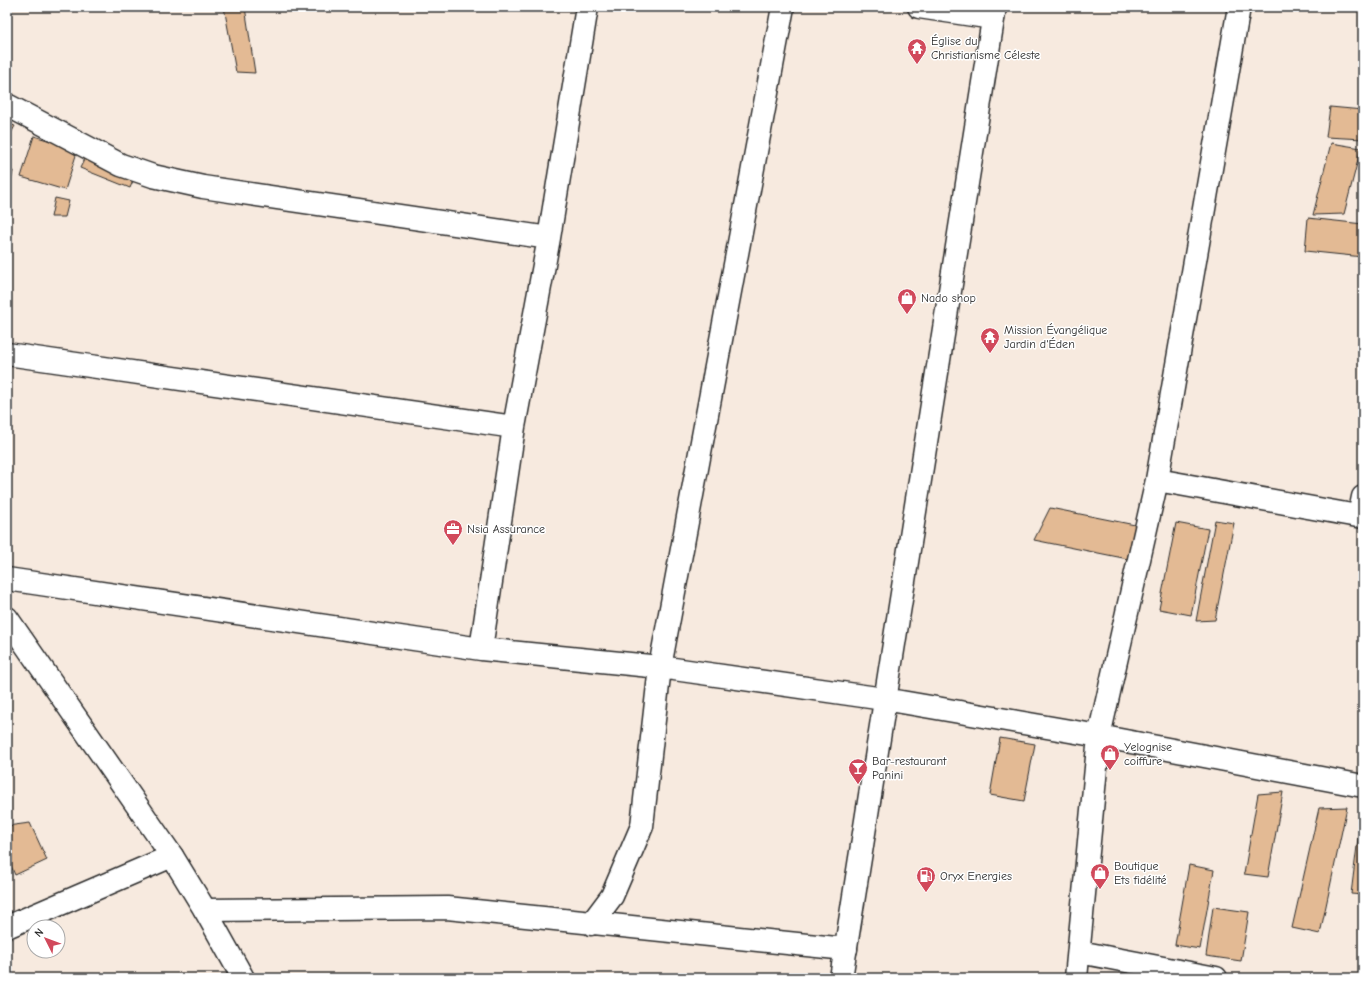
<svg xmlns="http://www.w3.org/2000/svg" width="1370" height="985" viewBox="0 0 1370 985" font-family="'Comic Neue',sans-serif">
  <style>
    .building { fill: #e3ba94; stroke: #2b2b2b }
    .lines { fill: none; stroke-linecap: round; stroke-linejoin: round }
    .street-casing { stroke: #2b2b2b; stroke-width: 25 }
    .secondary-casing { stroke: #2b2b2b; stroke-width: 25 }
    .street { stroke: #fff; stroke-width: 22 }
    .secondary { stroke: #fff; stroke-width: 22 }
    .labels { text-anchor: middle; stroke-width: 3; stroke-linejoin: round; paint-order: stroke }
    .poi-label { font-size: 12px; fill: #2b2b2b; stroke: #fff; text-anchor: start }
  </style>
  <rect width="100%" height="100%" fill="#f7eadf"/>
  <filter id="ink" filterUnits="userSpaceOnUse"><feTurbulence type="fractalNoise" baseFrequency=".025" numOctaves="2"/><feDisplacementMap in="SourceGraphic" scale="8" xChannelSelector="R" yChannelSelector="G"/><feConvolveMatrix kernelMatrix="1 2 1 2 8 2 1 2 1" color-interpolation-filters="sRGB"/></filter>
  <g filter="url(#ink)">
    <path class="building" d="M224 7H245L255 73 236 72Z
      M1330 107 1363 110V139L1326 137Z
      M7 123 15 126 7 140Z
      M34 136 78 149 65 190 21 177Z
      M1331 143 1361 148 1344 214 1313 215Z
      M86 156 135 176 130 188 80 168Z
      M7 170 13 171 8 198 7 197Z
      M55 198 69 201 65 217H51Z
      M1308 218 1363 224V257L1305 251Z
      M1050 508 1135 525 1128 559 1034 540Z
      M1215 520 1234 523 1215 620 1196 621Z
      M1176 523 1208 529 1191 615 1159 609Z
      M1000 738 1035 744 1024 801 990 795Z
      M1283 792 1268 877 1244 874 1258 794Z
      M1347 807 1320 934 1292 928 1319 808Z
      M30 823 47 860 15 875 7 857V826Z
      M1359 830H1363V895L1351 894Z
      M1189 865 1214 870 1200 949 1175 945Z
      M1213 907 1249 912 1241 961 1206 956Z"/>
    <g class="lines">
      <g class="street-casing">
        <path id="street" d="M919 7 993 18
          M7 105 121 165 153 176 203 187 549 238
          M7 354 514 427
          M1157 480 1363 517
          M1359 516 1363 497
          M7 579 481 649 660 667 884 699 1099 736 1363 786
          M481 649 514 427 549 238 587 7
          M205 910 447 908 846 949
          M591 924 612 896 642 826 660 667 783 7
          M7 927 172 856
          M1079 952 1216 978
          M1076 978 1099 736 1157 480 1239 7"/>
      </g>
      <g class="secondary-casing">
        <path id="secondary" d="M7 618 172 856 205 910 243 978
          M841 978 995 7"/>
      </g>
      <use href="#street" class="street"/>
      <use href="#secondary" class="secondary"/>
    </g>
  </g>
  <defs>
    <g id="temple-pin" transform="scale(1)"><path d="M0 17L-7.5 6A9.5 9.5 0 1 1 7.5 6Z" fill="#d1495b" stroke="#fff"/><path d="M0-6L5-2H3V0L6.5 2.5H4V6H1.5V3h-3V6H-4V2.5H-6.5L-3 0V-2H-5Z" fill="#fff"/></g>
    <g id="shop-pin" transform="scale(1)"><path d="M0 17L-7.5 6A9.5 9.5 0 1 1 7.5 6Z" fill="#d1495b" stroke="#fff"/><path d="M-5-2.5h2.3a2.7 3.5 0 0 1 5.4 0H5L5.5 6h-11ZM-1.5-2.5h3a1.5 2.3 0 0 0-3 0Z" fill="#fff"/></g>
    <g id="office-pin" transform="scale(1)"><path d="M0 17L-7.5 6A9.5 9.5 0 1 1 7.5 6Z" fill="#d1495b" stroke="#fff"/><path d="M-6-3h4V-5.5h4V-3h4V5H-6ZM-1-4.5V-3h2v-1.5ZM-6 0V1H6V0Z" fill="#fff"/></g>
    <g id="bar-pin" transform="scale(1)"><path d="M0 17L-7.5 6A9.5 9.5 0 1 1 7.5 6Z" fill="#d1495b" stroke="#fff"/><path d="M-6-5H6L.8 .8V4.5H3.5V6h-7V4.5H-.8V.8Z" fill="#fff"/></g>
    <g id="fuel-pin" transform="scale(1)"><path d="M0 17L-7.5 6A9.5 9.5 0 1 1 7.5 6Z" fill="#d1495b" stroke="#fff"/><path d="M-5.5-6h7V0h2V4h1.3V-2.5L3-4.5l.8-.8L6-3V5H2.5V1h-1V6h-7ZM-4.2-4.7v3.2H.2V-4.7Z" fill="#fff"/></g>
  </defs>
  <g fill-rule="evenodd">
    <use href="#temple-pin" x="917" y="48"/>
    <use href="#shop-pin" x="907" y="298"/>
    <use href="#temple-pin" x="990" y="337"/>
    <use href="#office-pin" x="453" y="529"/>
    <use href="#shop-pin" x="1110" y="754"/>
    <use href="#bar-pin" x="858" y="768"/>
    <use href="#shop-pin" x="1100" y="873"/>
    <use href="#fuel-pin" x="926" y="876"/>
  </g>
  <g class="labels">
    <g class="poi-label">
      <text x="931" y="45">Église du<tspan x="931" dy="14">Christianisme Céleste</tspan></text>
      <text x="921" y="302">Nado shop</text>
      <text x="1004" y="334">Mission Évangélique<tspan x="1004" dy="14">Jardin d'Éden</tspan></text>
      <text x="467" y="533">Nsia Assurance</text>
      <text x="1124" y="751">Yelognise<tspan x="1124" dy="14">coiffure</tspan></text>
      <text x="872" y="765">Bar-restaurant<tspan x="872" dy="14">Panini</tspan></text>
      <text x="1114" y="870">Boutique<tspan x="1114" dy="14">Ets fidélité</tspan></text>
      <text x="940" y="880">Oryx Energies</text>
    </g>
  </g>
  <rect width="1370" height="985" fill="none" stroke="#fff" stroke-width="24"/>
  <rect x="12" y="12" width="1346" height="961" fill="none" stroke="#2b2b2b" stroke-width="1.5" filter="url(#ink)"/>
  <g transform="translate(46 939) rotate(312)"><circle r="19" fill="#ffffff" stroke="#aaaaaa"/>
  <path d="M0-3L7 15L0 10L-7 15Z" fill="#d1495b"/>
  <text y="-6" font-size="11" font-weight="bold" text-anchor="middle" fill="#2b2b2b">N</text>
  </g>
</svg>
